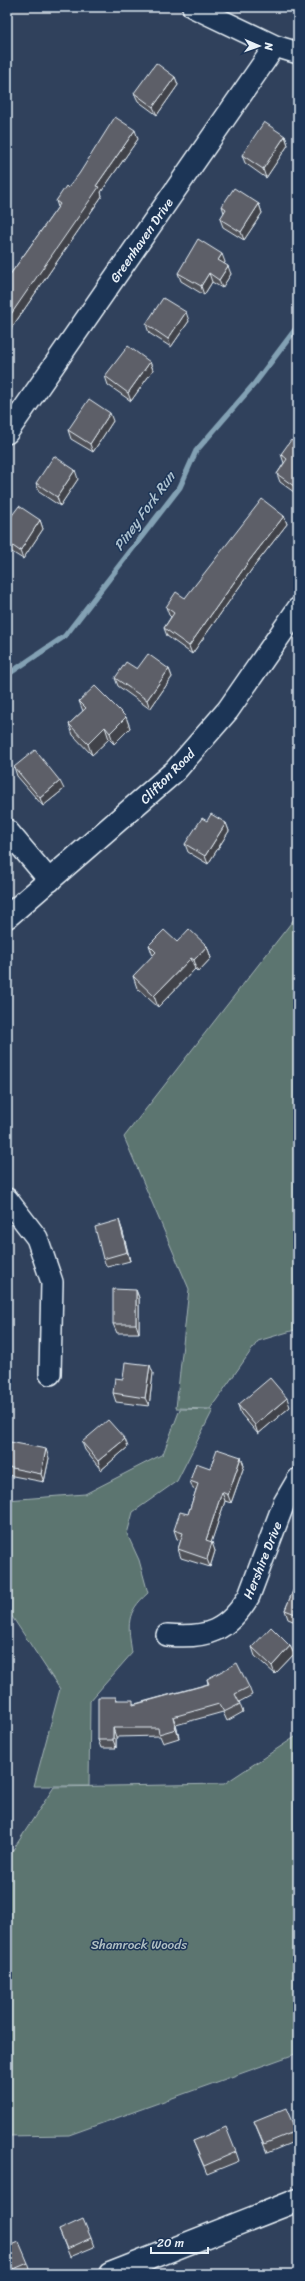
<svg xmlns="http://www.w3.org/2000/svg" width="305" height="2281" viewBox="0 0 305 2281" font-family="Sriracha,sans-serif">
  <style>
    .green { fill: #5b7470; stroke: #a2b2b4 }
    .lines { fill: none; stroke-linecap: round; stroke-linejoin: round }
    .stream { stroke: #83a1b4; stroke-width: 5.5 }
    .minor-casing { stroke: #e8f1f8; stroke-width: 24 }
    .tertiary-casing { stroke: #e8f1f8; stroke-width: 25 }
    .secondary-casing { stroke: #e8f1f8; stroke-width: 25 }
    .minor { stroke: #1d3557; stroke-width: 21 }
    .tertiary { stroke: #1d3557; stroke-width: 22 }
    .secondary { stroke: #1d3557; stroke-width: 22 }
    .wall { fill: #505159; stroke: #e8f1f8 }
    .shaded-wall { fill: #414248; stroke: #e8f1f8 }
    .building { fill: #5d5e67; stroke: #e8f1f8 }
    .labels { text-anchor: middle; stroke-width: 3; stroke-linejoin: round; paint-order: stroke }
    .street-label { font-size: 13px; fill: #e8f1f8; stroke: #1d3557 }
    .park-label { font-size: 13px; fill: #b0bfc2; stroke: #1d3557 }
    .water-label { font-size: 14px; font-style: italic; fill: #adc2d0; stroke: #1d3557 }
  </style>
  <rect width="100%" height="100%" fill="#30415c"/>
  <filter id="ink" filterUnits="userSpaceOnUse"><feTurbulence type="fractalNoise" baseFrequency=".025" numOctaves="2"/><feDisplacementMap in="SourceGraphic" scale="8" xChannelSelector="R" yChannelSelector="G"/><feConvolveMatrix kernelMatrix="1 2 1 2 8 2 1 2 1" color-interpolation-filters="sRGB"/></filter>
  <g filter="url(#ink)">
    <path class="green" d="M298 914V1329L258 1341 210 1409 176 1408 189 1289 124 1137Z
      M180 1409 213 1410 177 1481 133 1512 127 1534 139 1560 148 1593C125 1613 128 1625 132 1653L90 1701 89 1786H34L60 1689 7 1609V1500L85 1494 163 1454Z
      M298 1735V2053L69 2135 7 2136V1859L54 1787 224 1784Z"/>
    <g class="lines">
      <path class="stream" d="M7 675 65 636 180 487 196 451 255 383 298 326"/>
      <g class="minor-casing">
        <path id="minor" d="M193 7 275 46 298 53
          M7 433 275 46
          M7 830 50 881
          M7 1199 37 1238 52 1282 50 1374
          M167 1635C207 1639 228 1631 249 1596L284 1503 298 1479"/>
      </g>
      <g class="tertiary-casing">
        <path id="tertiary" d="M110 2274 298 2200"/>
      </g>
      <g class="secondary-casing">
        <path id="secondary" d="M7 917 175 771 228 710 298 609"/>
      </g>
      <use href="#minor" class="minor"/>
      <use href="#tertiary" class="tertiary"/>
      <use href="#secondary" class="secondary"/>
    </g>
    <path class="wall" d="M175 77 178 85 157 115 138 101 134 93Z
      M285 136 288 145 266 178 245 163 242 155Z
      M138 139 101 192 102 196 8 333 7 332V279L58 207 56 201 68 188Z
      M259 204 262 213 244 240 223 227 220 219 224 213 222 206Z
      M225 262 224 264 231 274 222 288 212 282 204 295 181 281 178 273Z
      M189 321 171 347 149 333 146 324Z
      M150 362 153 370 131 401 108 385 105 376Z
      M113 421 93 452 71 439 68 430Z
      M298 436V495L280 482 277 474 284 463 281 454 293 442Z
      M78 479 60 506 39 492 36 483Z
      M284 516 287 524 252 569 192 654 167 636 164 628 171 617 169 615 166 607 185 598Z
      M40 520 43 529 23 559 7 549V522Z
      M137 669H169L172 677 150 709 118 686 115 678Z
      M79 701 126 717 130 728 114 744 109 739 92 755 73 735 69 724 83 711Z
      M14 767 64 789 43 806 17 776Z
      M207 821 226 823 229 831 208 864 188 852 185 844Z
      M177 942 207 946 211 958 198 972 195 969 158 1007 137 988 133 976 153 956 149 945Z
      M122 1229 130 1261 107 1267 103 1259Z
      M136 1290 139 1298V1333H117L113 1324Z
      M153 1373 149 1406 116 1402 113 1393Z
      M238 1405 290 1407 258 1434 241 1414Z
      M82 1442 128 1447 101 1470 85 1450Z
      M7 1456 49 1458 44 1482 8 1475 7 1473Z
      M241 1457 244 1466 231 1503 225 1501 211 1542 215 1551 210 1567 181 1558 178 1549 181 1540 177 1539 174 1530 188 1514 196 1490 193 1489 190 1481 210 1468Z
      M298 1579V1623L288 1619 285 1610Z
      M290 1646 294 1654 275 1674 255 1656 252 1647Z
      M207 1679 249 1687 252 1695 239 1702 243 1712 227 1721 223 1712 176 1725 179 1738 163 1743 160 1736 116 1737V1748H101L98 1740 116 1697 117 1700 135 1704 208 1684Z
      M254 2121 296 2131 298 2137V2140L267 2153Z
      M193 2141 236 2152 239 2161 207 2174Z
      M59 2230 91 2238 94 2247 70 2257Z
      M7 2247 28 2263 31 2272 25 2274H7Z"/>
    <path class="shaded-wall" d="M175 77 178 85 157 115 153 107Z
      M135 130 138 139 101 192 102 196 8 333 7 320 96 186Z
      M285 136 288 145 266 178 263 169Z
      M259 204 262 213 244 240 241 232Z
      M222 254 225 262 222 269 218 260Z
      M228 266 231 274 222 288 219 280Z
      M209 273 212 282 204 295 201 286Z
      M186 312 189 321 171 347 168 339Z
      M150 362 153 370 131 401 128 393Z
      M110 413 113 421 93 452 90 444Z
      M75 470 78 479 60 506 57 497Z
      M284 516 287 524 252 569 192 654 189 646 249 561Z
      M40 520 43 529 23 559 20 551Z
      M169 669 172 677 150 709 147 700Z
      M126 717 130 728 114 744 110 733Z
      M105 727 109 739 92 755 88 744Z
      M60 781 64 789 43 806 40 798Z
      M226 823 229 831 208 864 205 856Z
      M207 946 211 958 198 972 194 960Z
      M191 958 195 969 158 1007 154 996Z
      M7 1082 10 1090 7 1100Z
      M119 1220 122 1229 130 1261 127 1252Z
      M136 1290 139 1298V1333L136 1324Z
      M150 1365 153 1373 149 1406 145 1398Z
      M287 1398 290 1407 258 1434 255 1425Z
      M125 1439 128 1447 101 1470 98 1461Z
      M46 1449 49 1458 44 1482 41 1474Z
      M241 1457 244 1466 231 1503 228 1495Z
      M222 1492 225 1501 209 1549 206 1540Z
      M212 1542 215 1551 210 1567 207 1559Z
      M290 1646 294 1654 275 1674 272 1666Z
      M173 1717 176 1725 179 1738 176 1729Z
      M113 1728 116 1737V1748L113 1740Z"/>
    <path class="building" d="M156 63 175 77 153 107 134 93Z
      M115 117 135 130 96 186 99 187 7 320V279L60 204 56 201 66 186 68 188 79 174Z
      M264 122 285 136 263 169 242 155Z
      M234 188 259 204 241 232 220 219 226 209 222 206Z
      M198 239 222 254 218 260 228 266 219 280 209 273 201 286 178 273Z
      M163 298 186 312 168 339 146 324Z
      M128 346 150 362 128 393 105 376Z
      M89 399 110 413 90 444 68 430Z
      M298 436V489L277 474 287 459 281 454 291 440 293 442Z
      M54 456 75 470 57 497 36 483Z
      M262 499 284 516 249 561 189 646 164 628 174 613 166 607 176 592 185 598Z
      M19 506 40 520 20 551 7 542V522Z
      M148 654 169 669 147 700 115 678 126 662 137 669Z
      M95 686 126 717 110 733 105 727 88 744 69 724 86 708 79 701Z
      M35 750 60 781 40 798 14 767Z
      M211 814 226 823 205 856 185 844 202 818 207 821Z
      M189 929 207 946 194 960 191 958 154 996 133 976 156 952 149 945 164 930 177 942Z
      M119 1220 127 1252 103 1259 95 1227Z
      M113 1289 136 1290V1324H113Z
      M125 1362 150 1365 145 1398 113 1393 115 1378 123 1379Z
      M270 1378 287 1398 255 1425 238 1405Z
      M108 1420 125 1439 98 1461 82 1442Z
      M10 1442 46 1449 41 1474 7 1467V1456Z
      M217 1449 241 1457 228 1495 222 1492 206 1540 212 1542 207 1559 178 1549 183 1533 174 1530 180 1512 188 1514 198 1484 190 1481 196 1463 210 1468Z
      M298 1579V1615L285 1610Z
      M271 1627 290 1646 272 1666 252 1647Z
      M237 1663 249 1687 235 1694 240 1704 224 1712 219 1704 173 1717 176 1729 159 1734 158 1728H113V1740H98V1697H116V1700H133V1705L209 1684 207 1679Z
      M286 2108 296 2131 264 2144 254 2121Z
      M226 2127 236 2152 204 2166 193 2141Z
      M83 2219 91 2238 67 2249 59 2230Z
      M19 2242 28 2263 7 2272V2247Z"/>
  </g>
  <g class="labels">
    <g class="street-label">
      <text transform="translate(141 240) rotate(-55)" y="5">Greenhaven Drive</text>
      <text transform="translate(167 776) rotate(-45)" y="5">Clifton Road</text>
      <text transform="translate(262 1560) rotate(-68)" y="5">Hershire Drive</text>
    </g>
    <g class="park-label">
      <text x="139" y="1949">Shamrock Woods</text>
    </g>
    <g class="water-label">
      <text transform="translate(144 511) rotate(-54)" y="5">Piney Fork Run</text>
    </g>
  </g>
  <rect width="305" height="2281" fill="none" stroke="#1d3557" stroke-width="24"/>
  <rect x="12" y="12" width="281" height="2257" fill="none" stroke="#e8f1f8" stroke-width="1.5" filter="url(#ink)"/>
  <g transform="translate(259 46) rotate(92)" stroke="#1d3557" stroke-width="3" paint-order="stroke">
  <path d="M0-3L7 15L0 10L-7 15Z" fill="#e8f1f8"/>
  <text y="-6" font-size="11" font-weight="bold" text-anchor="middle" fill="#e8f1f8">N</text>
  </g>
  <path d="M151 2247v6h57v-6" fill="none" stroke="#e8f1f8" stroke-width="2"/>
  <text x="157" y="2247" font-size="12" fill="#e8f1f8" stroke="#1d3557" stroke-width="3" paint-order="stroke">20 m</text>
</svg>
